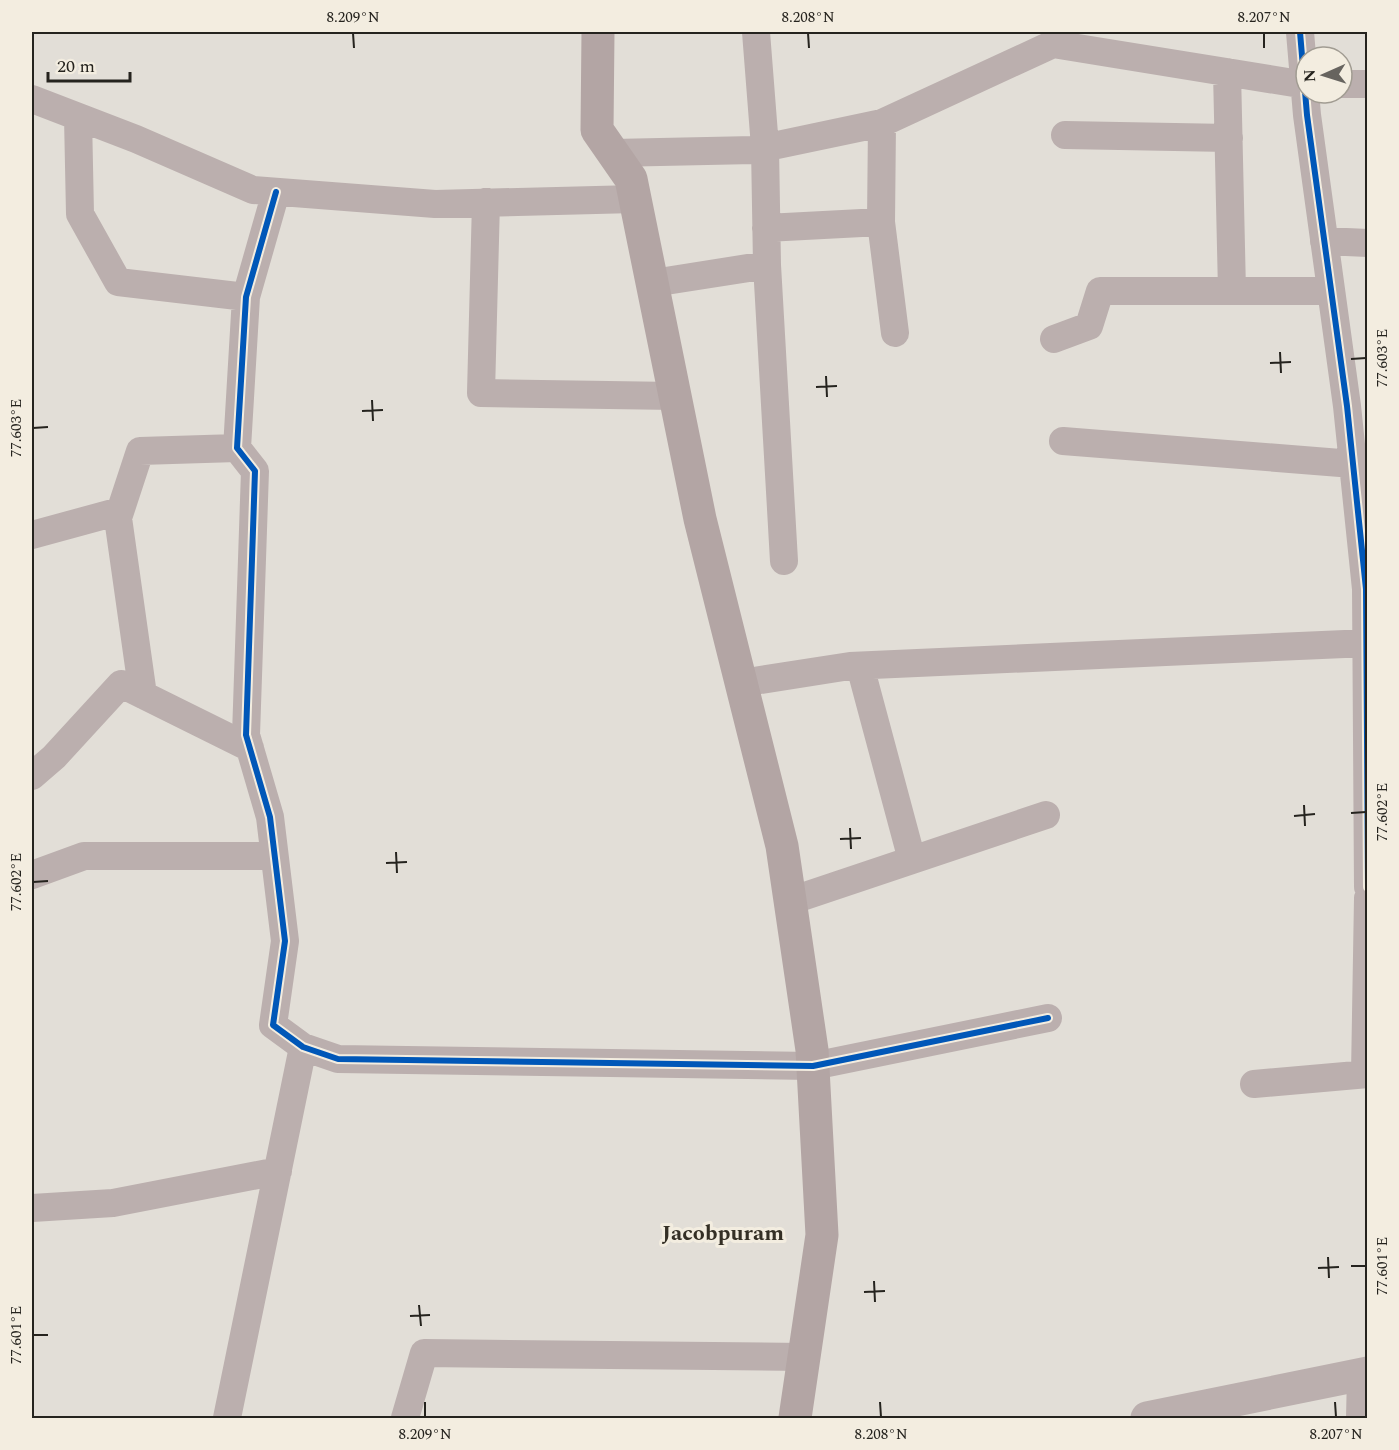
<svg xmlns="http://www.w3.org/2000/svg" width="1399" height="1450" viewBox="0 0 1399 1450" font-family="Spectral,serif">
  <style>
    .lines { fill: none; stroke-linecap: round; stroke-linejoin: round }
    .minor { stroke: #bbafae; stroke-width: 28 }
    .tertiary { stroke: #bbafae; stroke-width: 33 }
    .secondary { stroke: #b3a5a4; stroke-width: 33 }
    .cycleway-casing { stroke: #f3ede0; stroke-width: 10 }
    .cycleway { stroke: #0057b8; stroke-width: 6 }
    .ticks { fill: none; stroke: #25231e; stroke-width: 2 }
    .labels { text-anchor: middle; stroke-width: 6; stroke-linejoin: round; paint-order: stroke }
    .quarter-label { font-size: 22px; font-weight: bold; fill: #342f25; stroke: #f3ede0 }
    .neatline { fill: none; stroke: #25231e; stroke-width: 2 }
    .ticks-label { font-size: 15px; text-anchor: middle; fill: #25231e }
  </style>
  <rect width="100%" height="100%" fill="#e2ded7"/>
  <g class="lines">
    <path class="minor" d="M756 32 765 147 767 265 784 561
      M1300 32 1307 115 1347 406 1366 589 1368 887
      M1227 72 1232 291
      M1342 84H1368
      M32 99 136 139 253 190 435 204 635 199
      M78 117 80 214 118 282 246 297
      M882 123 881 222 895 333
      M1065 135 1229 138
      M613 153 754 150 882 123 1053 44 1306 85
      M276 192 246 297 237 448 255 471 246 735 270 817 285 941 273 1025 303 1047 338 1059 813 1066 1048 1018
      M486 202 481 393 675 396
      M766 228 881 222
      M1324 241 1368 243
      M653 283 767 265
      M1054 339 1089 326 1100 291H1331
      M1063 441 1353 464
      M32 535 120 511
      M860 666 912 860
      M741 683 850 666 1368 643
      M143 695 118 518 140 451 237 448
      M32 776 54 757 121 684 250 748
      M32 875 84 856H274
      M790 901 1046 815
      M1365 1074 1368 898
      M1254 1084 1368 1074
      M32 1208 113 1203 278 1171
      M227 1418 303 1047
      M405 1418 424 1353 804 1357
      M1360 1418 1361 1375"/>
    <path class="tertiary" d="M1147 1418 1368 1373"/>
    <path class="secondary" d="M598 32 597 130 631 179 700 519 782 846 812 1050 822 1235 795 1418"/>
    <g class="cycleway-casing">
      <path id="cycleway" d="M1300 32 1307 115 1347 406 1366 589 1368 887
        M276 192 246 297 237 448 255 471 246 735 270 817 285 941 273 1025 303 1047 338 1059 813 1066 1048 1018"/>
    </g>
    <use href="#cycleway" class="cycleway"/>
  </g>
  <path class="ticks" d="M353 33 354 48M808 33 809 48M1264 33V48M1280 352 1281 373M1351 359 1366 358M1270 363 1291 362M826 376 827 397M816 387 837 386M372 400 373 421M362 411 383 410M33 428 48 427M1304 805 1305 826M1351 813 1366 812M1294 816 1315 814M850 828 851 849M840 839 861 838M396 852 397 873M386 863 407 862M33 882 48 881M1328 1257 1329 1278M1351 1266H1366M1318 1268 1339 1267M874 1281 875 1302M864 1292 885 1291M419 1305 421 1326M410 1316 430 1315M33 1335H48M425 1402V1417M880 1402 881 1417M1335 1402 1336 1417"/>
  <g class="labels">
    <g class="quarter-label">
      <text x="723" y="1240">Jacobpuram</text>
    </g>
  </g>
  <rect width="1399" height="1450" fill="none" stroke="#f3ede0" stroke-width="66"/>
  <g transform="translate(1324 75) rotate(267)"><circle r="28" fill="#f3ede0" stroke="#a19c92" stroke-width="1.5"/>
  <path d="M0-4.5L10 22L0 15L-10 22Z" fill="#67645f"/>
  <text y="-9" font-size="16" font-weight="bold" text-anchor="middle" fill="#25231e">N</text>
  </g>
  <path d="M48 72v9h82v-9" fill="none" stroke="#25231e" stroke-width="3"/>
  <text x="57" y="72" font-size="18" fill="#25231e" stroke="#f3ede0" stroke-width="4.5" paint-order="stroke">20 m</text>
  <rect x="33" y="33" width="1333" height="1384" class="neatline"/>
  <g class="ticks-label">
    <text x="353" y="22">8.209°N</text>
    <text x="808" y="22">8.208°N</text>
    <text x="1264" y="22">8.207°N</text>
    <text transform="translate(1382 358) rotate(-90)" y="5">77.603°E</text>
    <text transform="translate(16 428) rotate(-90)" y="5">77.603°E</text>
    <text transform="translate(1382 812) rotate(-90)" y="5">77.602°E</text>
    <text transform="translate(16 882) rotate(-90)" y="5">77.602°E</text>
    <text transform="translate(1382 1266) rotate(-90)" y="5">77.601°E</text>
    <text transform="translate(16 1335) rotate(-90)" y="5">77.601°E</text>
    <text x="425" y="1439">8.209°N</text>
    <text x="881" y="1439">8.208°N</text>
    <text x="1336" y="1439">8.207°N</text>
  </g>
</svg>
